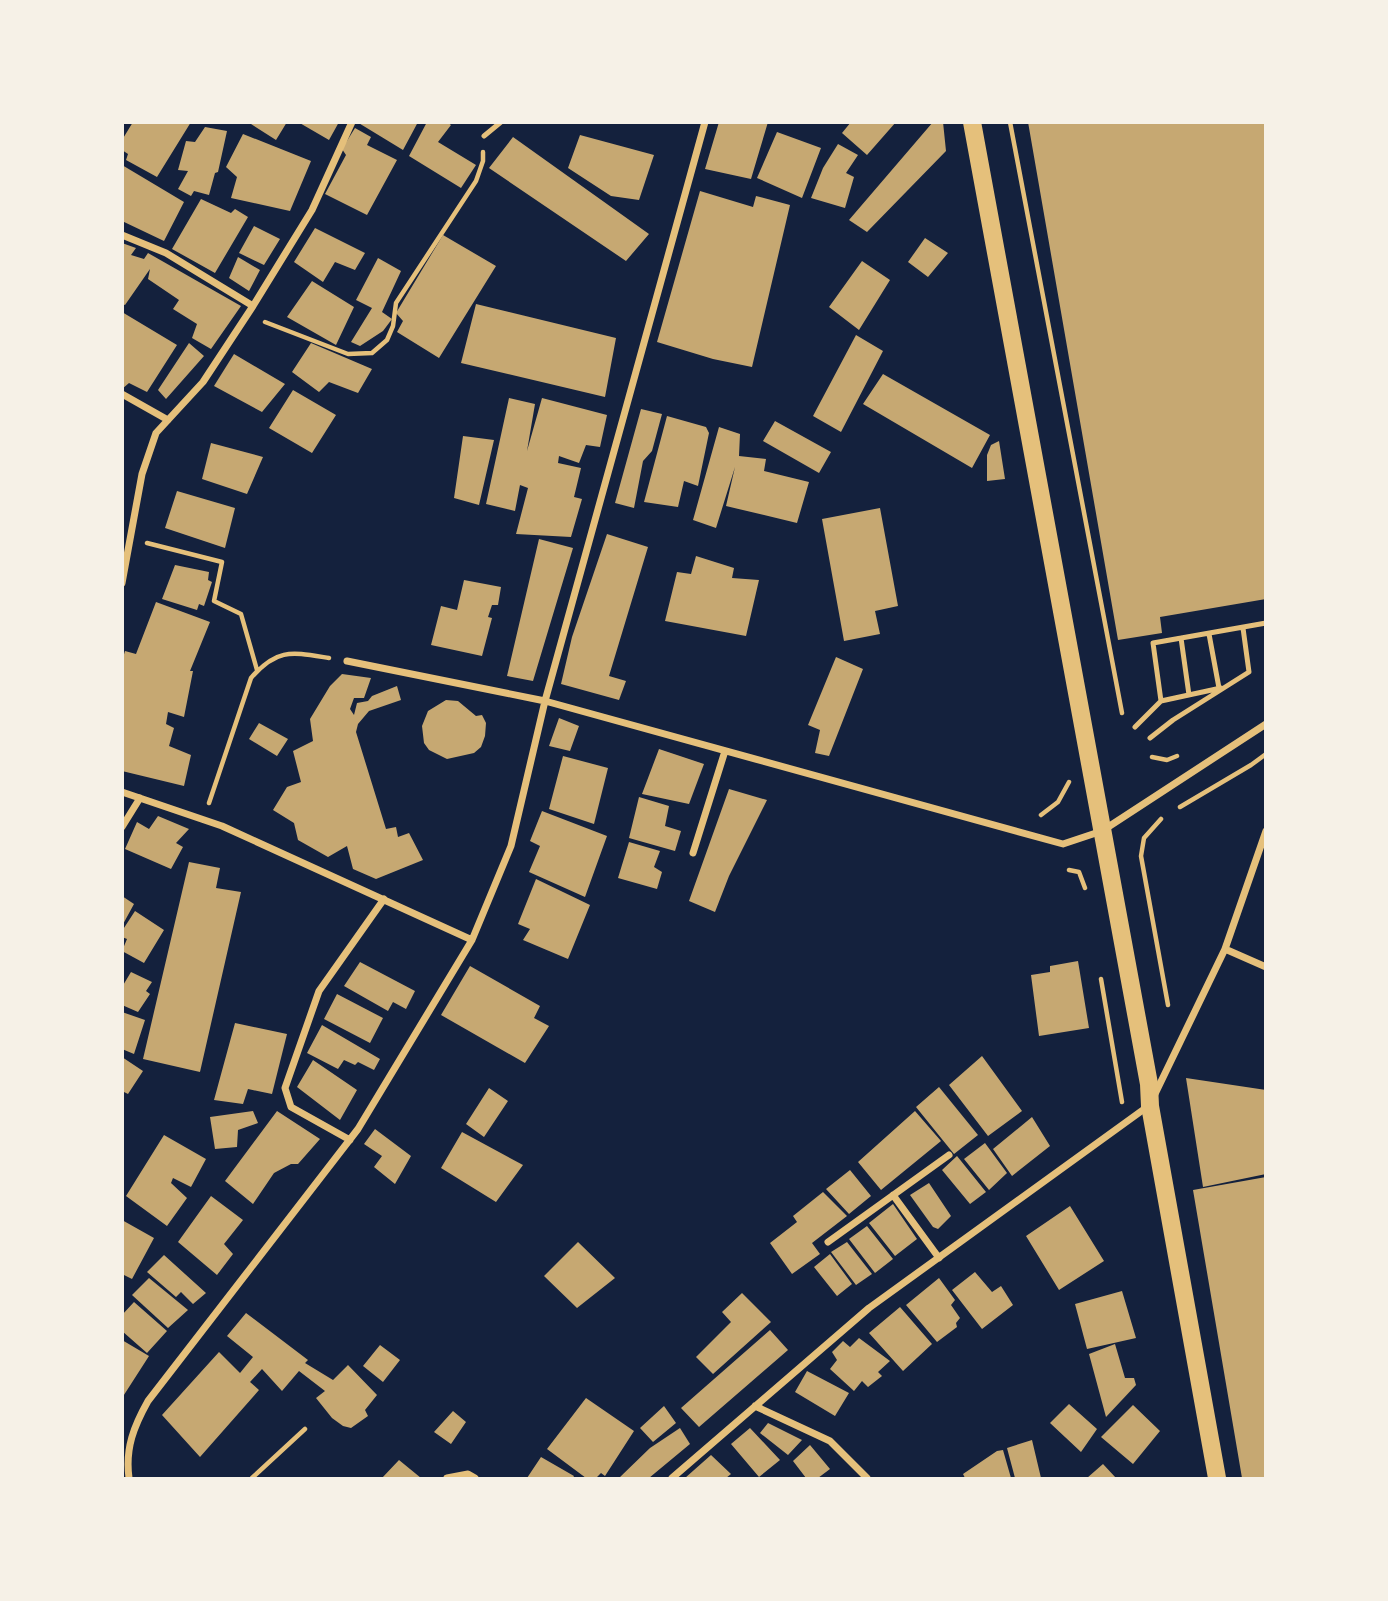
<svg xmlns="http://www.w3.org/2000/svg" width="1388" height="1601" viewBox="0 0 1388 1601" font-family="Montserrat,sans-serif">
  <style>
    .building { fill: #c6a872 }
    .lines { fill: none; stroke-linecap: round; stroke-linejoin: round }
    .path { stroke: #e5c07b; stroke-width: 4.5 }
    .service { stroke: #e5c07b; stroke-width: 5 }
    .minor { stroke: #e5c07b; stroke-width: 7 }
    .primary { stroke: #e5c07b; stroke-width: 18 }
  </style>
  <rect width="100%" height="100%" fill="#14213d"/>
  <path class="building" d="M133 122H191L157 177 126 160 128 154 122 150V140Z
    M252 122H287L276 140 251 124Z
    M298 122H339L329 140Z
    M357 122H418L403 150Z
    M427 122H447L451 125 438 142 476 165 461 188 409 156Z
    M719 122H768L751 179 705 169Z
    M851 122H896L867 155 842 133Z
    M933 122H943L946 151 867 232 849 220Z
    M1028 122H1266V599L1160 617 1162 633 1118 640Z
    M205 127 227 131 218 172 215 173 209 195 194 191 191 196 178 189 188 171 178 170 186 141 195 142Z
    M355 128 371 137 367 145 397 160 367 215 325 194 346 155 342 149Z
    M777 132 821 148 802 198 757 178Z
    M243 134 311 161 290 211 231 198 237 177 226 167Z
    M580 135 654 155 639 200 611 196 568 168Z
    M513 137 649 234 626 261 489 168Z
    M838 144 858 155 846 173 854 177 845 208 811 198 823 168Z
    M122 165 184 202 164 241 122 221Z
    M700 191 753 207 756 196 790 205 752 367 713 359 657 342Z
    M201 199 231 213 235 209 248 217 215 273 172 249Z
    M254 226 280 239 264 265 239 253Z
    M315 228 365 253 355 270 335 262 323 282 294 262Z
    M443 235 496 266 439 358 397 332 403 321 396 313Z
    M925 238 948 253 928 277 908 262Z
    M122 243 136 248 131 255 144 259 148 253 241 306 211 349 192 338 197 324 173 309 179 300 148 279 150 269 125 305 122 304Z
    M238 257 260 270 249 291 229 278Z
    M378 258 401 271 382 312 392 319 383 331 360 346 351 342 372 308 356 300Z
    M862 261 890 280 859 330 829 307Z
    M312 281 354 307 336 345 287 317Z
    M476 304 616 338 605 397 461 363Z
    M122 312 177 345 147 392 129 383 122 389Z
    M856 335 883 351 841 432 813 416Z
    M189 343 204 356 166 399 158 390Z
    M311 343 372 369 358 393 329 382 319 392 292 372Z
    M234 354 285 384 262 412 214 386Z
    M883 374 990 435 972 468 863 404Z
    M293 390 336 415 312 453 269 428Z
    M509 398 535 404 527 451 542 398 607 415 600 447 586 445 579 463 559 456 558 463 581 468 574 497 582 499 571 537 516 534 528 488 520 485 515 511 486 504Z
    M641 409 662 414 652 451 643 461 634 508 615 503Z
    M667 416 706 427 709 433 698 486 684 481 678 507 644 502Z
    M775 421 831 452 819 473 763 441Z
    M719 427 740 434 739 456 766 459 764 471 809 482 797 523 726 506 735 467 716 528 693 520Z
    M463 436 494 440 479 505 454 498Z
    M999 441 1005 479 987 481V455L991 445Z
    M211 443 263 457 247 494 202 479Z
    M177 491 235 508 225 548 165 528Z
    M880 508 898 606 875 611 880 634 844 641 822 519Z
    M607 534 648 547 609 676 626 681 619 700 561 684 572 637Z
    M539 539 573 548 533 681 507 676Z
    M696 556 734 568 732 578 759 580 746 636 665 621 677 572 691 574Z
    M175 565 209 572 208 580 212 582 204 606 199 604 197 610 162 599Z
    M464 580 501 587 498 605H492L488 617 492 618 482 656 431 645 441 606 457 610Z
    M156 602 210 622 190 671H193L184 717 168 712 166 724 174 728 169 746 191 755 184 786 122 771V661L125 651 136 654Z
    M836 657 863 669 829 756 815 753 820 730 808 725Z
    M342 674 371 678 364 698H354L350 709 354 715 357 703 368 701 372 696 397 686 401 700 369 711 358 724 356 732 386 829 396 827 398 837 409 833 423 860 376 879 353 869 347 846 328 857 298 840 294 823 273 810 287 787 301 782 293 751 313 741 310 719 330 686Z
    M446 700 458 701 476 716 482 715 486 723 485 736 481 747 474 753 447 759 429 750 424 743 422 726 428 711Z
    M559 718 579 726 570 751 549 746Z
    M259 723 288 739 277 756 249 739Z
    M659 749 704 764 689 804 642 794Z
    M563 756 608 768 594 824 549 809Z
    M729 789 767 800 729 876 715 912 689 901Z
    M639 797 669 806 665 826 681 831 675 851 629 838Z
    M542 811 607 836 585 897 529 872 540 846 530 841Z
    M158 816 189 829 176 843 183 847 171 869 125 849 137 822 149 829Z
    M629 842 660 851 654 867 662 872 657 889 618 878Z
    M189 862 220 868 216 888 241 892 200 1072 143 1059Z
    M536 879 590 905 568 959 523 940 530 929 518 924Z
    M122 896 134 904 122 926Z
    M135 911 164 930 144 963 122 951 127 939 122 937V931Z
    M1078 961 1089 1028 1039 1036 1031 975 1050 972V966Z
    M360 962 415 991 406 1009 393 1002 388 1011 344 986Z
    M470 966 540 1006 534 1018 549 1026 525 1063 441 1015Z
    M131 972 152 982 146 991 150 994 138 1012 122 1005V987Z
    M337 994 383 1018 370 1043 324 1019Z
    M122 1012 145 1020 134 1054 122 1049Z
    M235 1023 287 1034 272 1094 248 1089 243 1104 214 1100Z
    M322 1025 380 1059 374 1070 358 1062 355 1065 344 1060 338 1069 307 1053Z
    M982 1056 1022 1111 988 1136 949 1085Z
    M122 1057 143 1071 128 1094 122 1091Z
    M313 1060 357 1090 340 1120 297 1087Z
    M1186 1078 1266 1090V1174L1203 1187Z
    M939 1087 978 1135 954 1154 916 1107Z
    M489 1088 508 1101 484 1137 466 1124Z
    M253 1111 258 1123 238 1130 237 1147 215 1149 210 1117Z
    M277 1111 320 1139 298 1164H291L274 1173 253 1204 225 1181Z
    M915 1111 941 1141 881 1190 858 1162Z
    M1032 1117 1050 1146 1012 1176 993 1149Z
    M375 1129 411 1156 395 1184 374 1167 382 1156 364 1144Z
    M462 1132 523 1165 496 1202 441 1168Z
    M164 1135 206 1159 191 1187 173 1178 171 1183 187 1198 167 1226 126 1196Z
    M985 1143 1007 1173 989 1190 964 1159Z
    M957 1156 986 1192 970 1204 942 1170Z
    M850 1170 871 1196 849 1214 826 1189Z
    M1266 1177V1478H1242L1193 1190Z
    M929 1183 951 1216 938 1229 933 1227 910 1195Z
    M823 1192 847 1216 812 1243 820 1254 792 1274 770 1243 797 1222 793 1216Z
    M211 1196 243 1220 224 1244 233 1254 217 1275 178 1242Z
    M893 1204 917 1239 895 1256 869 1223Z
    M1070 1206 1104 1261 1059 1290 1026 1236Z
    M122 1220 154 1238 132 1279 122 1274Z
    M867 1226 893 1259 875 1273 849 1239Z
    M578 1242 615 1278 577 1308 544 1276Z
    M847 1242 872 1274 856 1285 831 1252Z
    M830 1254 852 1284 837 1296 814 1267Z
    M164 1255 206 1293 193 1304 181 1292 176 1297 147 1272Z
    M975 1272 992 1292 1001 1286 1013 1305 982 1329 952 1290Z
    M149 1278 188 1310 168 1328 132 1295Z
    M939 1278 955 1300 951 1305 960 1318 956 1323 957 1327 937 1342 906 1305Z
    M1122 1291 1136 1338 1087 1349 1075 1304Z
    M742 1293 771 1322 713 1374 696 1357 731 1322 722 1312Z
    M134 1302 167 1331 147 1353 122 1331V1315Z
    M900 1307 932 1344 903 1371 869 1333Z
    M246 1313 308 1360 305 1363 333 1380 348 1365 377 1395 365 1410 368 1416 351 1428 343 1426 332 1418 316 1398 325 1391 299 1371 282 1391 262 1369 250 1382 259 1390 200 1457 162 1415 219 1352 240 1373 253 1357 227 1336Z
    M770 1330 788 1350 699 1427 681 1408Z
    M859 1338 890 1361 878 1372 882 1376 868 1387 862 1381 854 1391 830 1369 837 1360 832 1352 843 1341 850 1347Z
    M122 1340 149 1356 122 1398Z
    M1115 1344 1125 1378H1134L1136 1385 1106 1417 1089 1354Z
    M380 1345 400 1360 383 1382 363 1366Z
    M807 1371 849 1393 835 1416 795 1392Z
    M586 1398 634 1431 605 1476 601 1473 596 1478H586L547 1449Z
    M1069 1404 1097 1429 1081 1452 1050 1423Z
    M1133 1405 1160 1431 1133 1464 1101 1437Z
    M664 1406 676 1423 653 1442 640 1428Z
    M453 1411 466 1422 451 1444 434 1432Z
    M768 1423 802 1440 788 1455 760 1433Z
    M680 1428 690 1444 649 1478H619L650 1448Z
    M750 1428 780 1460 759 1477 731 1444Z
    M1032 1440 1041 1478H1015L1007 1448Z
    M810 1445 830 1469 818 1478H806L793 1461Z
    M1003 1450 1011 1478H965L963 1474 997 1451Z
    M711 1455 731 1474 726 1478H685Z
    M541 1457 574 1476 573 1478H527Z
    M399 1460 421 1478H382Z
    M1103 1464 1116 1478H1087Z"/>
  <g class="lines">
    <path class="path" d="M1010 122 1122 713
      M265 322 348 354 372 353 387 340 393 326 396 303 476 181 483 161V152
      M147 543 222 562 214 601 241 614 257 670
      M1152 757 1167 760 1177 756
      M209 803 251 678C277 648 291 652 329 658
      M1180 807 1251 765 1266 754
      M1041 815 1058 802 1069 782
      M1161 819 1144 838 1141 856 1168 1005
      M1069 870 1079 872 1085 888
      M1101 979 1122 1102
      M252 1478 305 1429"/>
    <path class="service" d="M484 136 501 122
      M1209 634 1219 688
      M1181 638 1189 695
      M1161 701 1153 643 1266 623
      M1135 727 1161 701 1221 688
      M1150 738 1173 720 1249 672 1243 628"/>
    <path class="minor" d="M122 235 166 253 253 306
      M122 394 168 420
      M122 583 142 474 156 433 203 382 253 306 312 210 352 122
      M347 661 545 701 1063 844 1102 831 1266 724
      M122 792 222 826 472 940
      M122 827 140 798
      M693 853 725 751
      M1225 949 1266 831
      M1155 1094 1225 949 1266 967
      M350 1140 291 1107 285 1088 319 991 384 899
      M893 1195 939 1258
      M828 1242 949 1155
      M755 1406 830 1441 867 1478
      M129 1478C125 1448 134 1426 148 1401L358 1129 472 940 511 846 545 701 705 122
      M447 1478 468 1474 475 1478
      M672 1478 869 1308 1147 1107"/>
    <path class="primary" d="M972 122 1149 1084 1150 1106 1217 1478"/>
  </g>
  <rect width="1388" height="1601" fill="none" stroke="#f6f1e7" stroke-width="248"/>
</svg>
